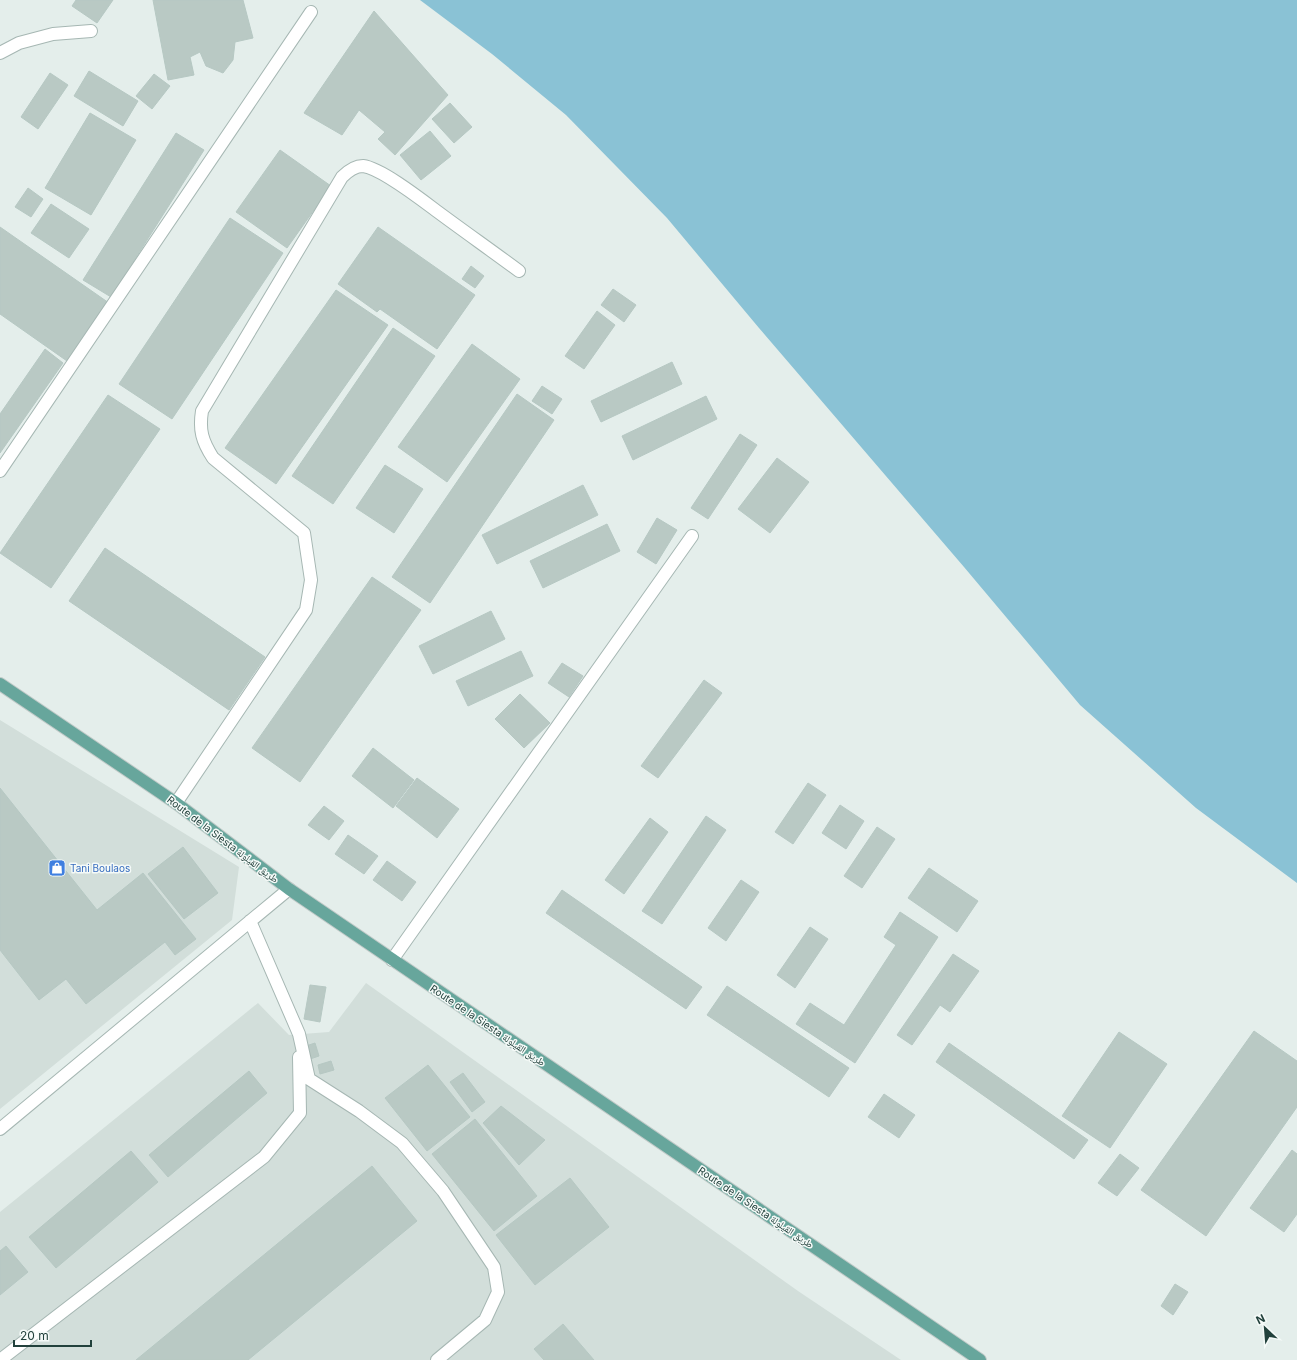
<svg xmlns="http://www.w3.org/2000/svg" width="1297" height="1360" viewBox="0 0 1297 1360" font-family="Inter,'Noto Naskh Arabic',sans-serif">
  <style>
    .built { fill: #d2deda }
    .water { fill: #8ac2d5 }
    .building { fill: #b9c9c4; stroke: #b6c8c3 }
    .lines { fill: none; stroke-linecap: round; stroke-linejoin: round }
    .minor-casing { stroke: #a6b7b3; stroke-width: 14 }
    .major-casing { stroke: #c1cac8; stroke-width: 14 }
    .minor { stroke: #fff; stroke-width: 12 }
    .major { stroke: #67a69c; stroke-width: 12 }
    .labels { text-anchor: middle; stroke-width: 3; stroke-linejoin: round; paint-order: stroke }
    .street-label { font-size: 10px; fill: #22413c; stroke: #f5faf8 }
    .shop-label { font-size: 10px; fill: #366cbe; stroke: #f5faf8; text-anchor: start }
  </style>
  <rect width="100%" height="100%" fill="#e4eeeb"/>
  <path class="built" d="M0 720 239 867 232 920 0 1109Z
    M366 983 798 1291 901 1360H0V1212L258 1003 289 1035 329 1032Z"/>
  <path class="water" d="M420 0H1297V883L1196 808 1080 705 964 567 759 328 667 218 566 115 492 54Z"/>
  <path class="building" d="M76 0H113L97 23 72 6Z
    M153 0H243L253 38 235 42 233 60 223 73 206 66 200 52 190 57 194 75 168 80Z
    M374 11 448 95 395 155 378 139 385 132 359 110 342 135 304 113Z
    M89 71 138 101 123 126 74 96Z
    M50 73 68 85 38 129 21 117Z
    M154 74 170 86 152 109 136 96Z
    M450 103 472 127 454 143 432 119Z
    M90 113 136 140 91 215 45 188Z
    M430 131 451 156 421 180 400 155Z
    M176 133 204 150 111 297 83 280Z
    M280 150 331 186 287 248 236 212Z
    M28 188 43 199 31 217 15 207Z
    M51 204 89 229 69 258 31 233Z
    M230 218 283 253 172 419 119 384Z
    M0 227 109 303 67 361 0 314Z
    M378 227 475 295 437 349 380 309 377 312 338 284Z
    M471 266 484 276 475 288 462 279Z
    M613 289 636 305 624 322 601 305Z
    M336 290 388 325 276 484 225 448Z
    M597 311 615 325 584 369 565 356Z
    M393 328 435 356 333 504 292 476Z
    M472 344 520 379 447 482 398 447Z
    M45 349 63 363 0 453V414Z
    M672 362 682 384 601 422 591 401Z
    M542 386 562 399 552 414 532 401Z
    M517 394 554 420 430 603 392 577Z
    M108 395 160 429 51 588 0 553Z
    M706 396 717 419 633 460 622 436Z
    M740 434 757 445 708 519 691 508Z
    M777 458 809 482 770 533 738 509Z
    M385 465 423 489 394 533 356 508Z
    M583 485 598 515 497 564 482 535Z
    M657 518 677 530 656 564 637 552Z
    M607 524 620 551 543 588 530 561Z
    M105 548 265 657 229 710 69 601Z
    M372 577 421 610 300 782 252 748Z
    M491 611 505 639 433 674 419 646Z
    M521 651 533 676 468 706 456 681Z
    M562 663 583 676 569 697 548 683Z
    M704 680 722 693 658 778 641 766Z
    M520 694 550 723 524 748 495 719Z
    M373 748 414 780 393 808 352 776Z
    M417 778 459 809 437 838 396 806Z
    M808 783 826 795 793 844 775 832Z
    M0 788 97 910 143 873 196 939 175 955 165 942 86 1004 66 979 39 1000 0 950Z
    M840 805 864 821 846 849 822 833Z
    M324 806 344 821 329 840 308 825Z
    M706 816 726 830 662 924 642 911Z
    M650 818 668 832 624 894 605 880Z
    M877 827 895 839 862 888 844 876Z
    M348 835 378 856 364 874 335 854Z
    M183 847 218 893 184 919 148 874Z
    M387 861 416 882 402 901 373 880Z
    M929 868 978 901 957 932 908 898Z
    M741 880 759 892 726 941 708 928Z
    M562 890 702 987 686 1009 546 913Z
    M900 912 938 937 855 1063 796 1024 810 1003 844 1025 896 945 884 937Z
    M810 927 828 939 795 988 777 975Z
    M953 954 979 971 950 1012 940 1005 912 1045 897 1035Z
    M310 985 326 987 320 1022 304 1019Z
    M727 986 849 1068 829 1097 707 1015Z
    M1254 1031 1297 1061V1107L1206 1236 1141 1190Z
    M1119 1032 1167 1064 1110 1148 1062 1116Z
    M315 1043 319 1056 310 1059 306 1046Z
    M949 1043 1088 1140 1074 1159 936 1062Z
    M331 1061 334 1070 320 1074 318 1065Z
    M428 1065 470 1117 427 1151 385 1098Z
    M249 1071 267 1093 168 1177 149 1155Z
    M463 1073 485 1102 472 1112 450 1082Z
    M884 1094 915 1115 899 1138 868 1117Z
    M501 1106 545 1140 519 1165 483 1123Z
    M475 1119 537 1196 494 1231 432 1154Z
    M1292 1150 1297 1154V1214L1284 1232 1250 1208Z
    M131 1151 158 1182 56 1268 29 1237Z
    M1120 1154 1139 1168 1117 1196 1098 1183Z
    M372 1166 417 1221 248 1360H136Z
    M570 1178 609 1227 535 1285 496 1235Z
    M6 1246 28 1272 0 1295V1251Z
    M1175 1284 1188 1292 1173 1315 1161 1306Z
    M563 1324 594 1360H544L534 1349Z"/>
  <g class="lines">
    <g class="minor-casing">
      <path id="minor" d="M0 53 19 43 53 34 91 31
        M0 471 311 12
        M176 803 306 610 311 580 304 533 213 458C202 441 199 430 202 411L342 177C348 171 355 166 363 166 381 168 422 200 438 212 465 232 492 251 519 271
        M250 921 299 1034 309 1079 359 1111 402 1143 443 1191 494 1267 498 1292 485 1320 437 1360
        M392 960 692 536
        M0 1129 289 889
        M0 1360 264 1157 300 1113 299 1057"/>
    </g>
    <g class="major-casing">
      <path id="major" d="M0 684 176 803 289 889 980 1360"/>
    </g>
    <use href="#minor" class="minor"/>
    <use href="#major" class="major"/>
  </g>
  <defs>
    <g id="shop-square" transform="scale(0.9)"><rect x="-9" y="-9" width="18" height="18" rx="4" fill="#3f7fe0" stroke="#f5faf8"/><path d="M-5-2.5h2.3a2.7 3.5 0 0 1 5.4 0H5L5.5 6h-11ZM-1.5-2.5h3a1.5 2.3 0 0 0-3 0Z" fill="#fff"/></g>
  </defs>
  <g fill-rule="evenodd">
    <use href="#shop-square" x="57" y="868"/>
  </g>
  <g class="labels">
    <g class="street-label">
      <text transform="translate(223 839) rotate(37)" y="4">Route de la Siesta طريق القيلولة</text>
      <text transform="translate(488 1025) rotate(34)" y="4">Route de la Siesta طريق القيلولة</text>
      <text transform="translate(756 1207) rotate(34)" y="4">Route de la Siesta طريق القيلولة</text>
    </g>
    <g class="shop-label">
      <text x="70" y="872">Tani Boulaos</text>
    </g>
  </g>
  <g transform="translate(1265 1328) rotate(334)" stroke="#f5faf8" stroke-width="3" paint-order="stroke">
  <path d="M0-3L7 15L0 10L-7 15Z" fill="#22413c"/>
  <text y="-6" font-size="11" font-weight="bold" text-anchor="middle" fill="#22413c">N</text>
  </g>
  <path d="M14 1340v6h77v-6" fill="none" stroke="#22413c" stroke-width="2"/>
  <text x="20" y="1340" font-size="12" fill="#22413c" stroke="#f5faf8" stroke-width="3" paint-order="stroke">20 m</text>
</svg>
